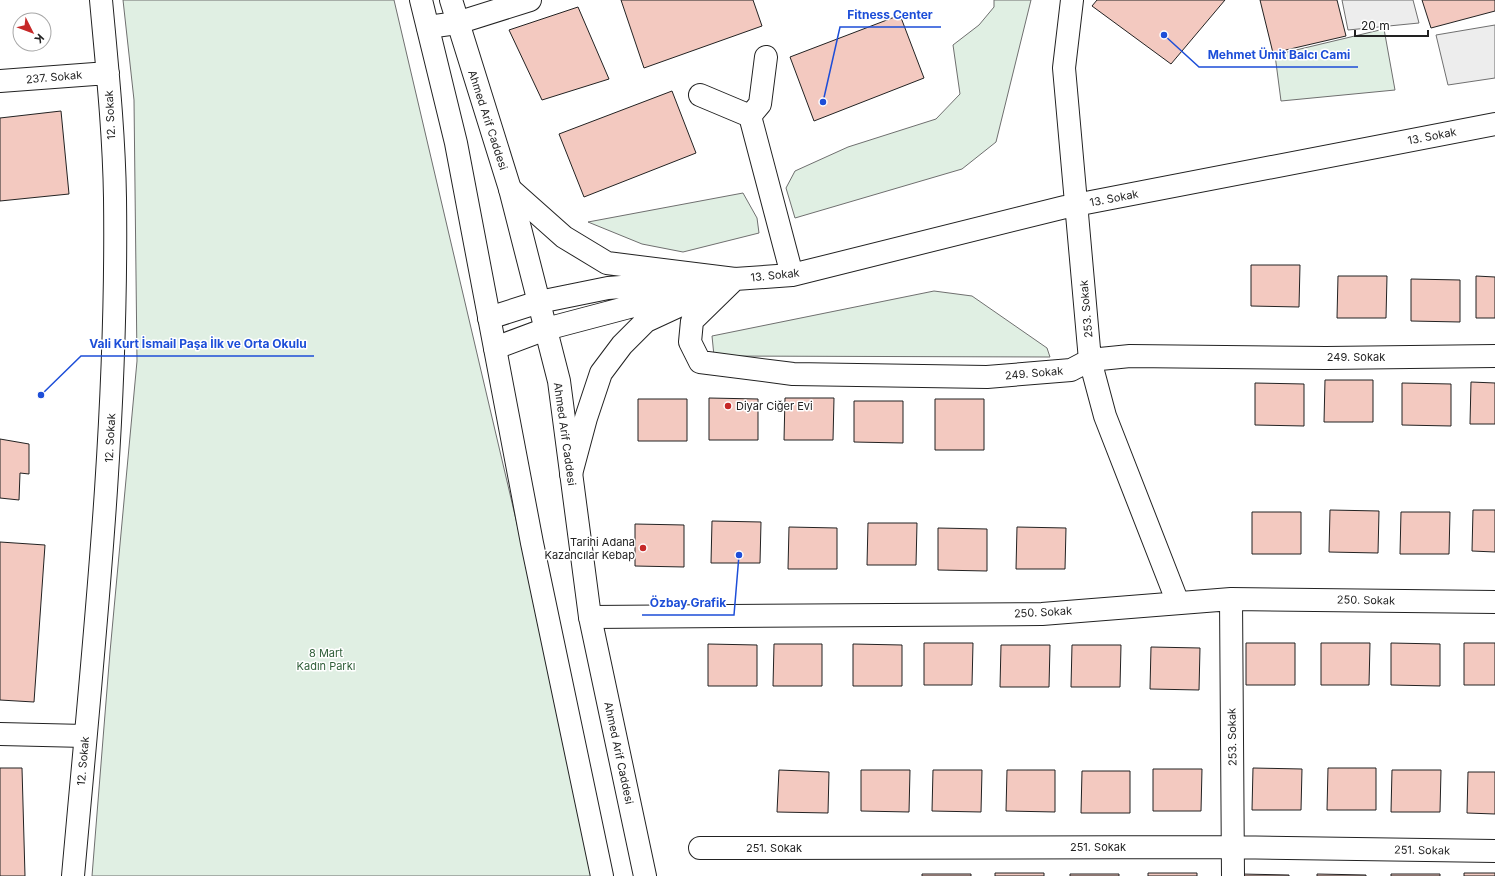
<svg xmlns="http://www.w3.org/2000/svg" width="1495" height="876" viewBox="0 0 1495 876" font-family="Inter,sans-serif">
  <style>
    .green { fill: #e0efe3; stroke: #6f6f6f }
    .parking { fill: #ededed; stroke: #6f6f6f }
    .building { fill: #f3c9c0; stroke: #222 }
    .lines { fill: none; stroke-linecap: round; stroke-linejoin: round }
    .minor-casing { stroke: #222; stroke-width: 24 }
    .major-casing { stroke: #222; stroke-width: 24 }
    .minor { stroke: #fff; stroke-width: 22 }
    .major { stroke: #fff; stroke-width: 22 }
    .poi-dot { fill: #c62828; stroke: #fff; stroke-width: 1.5 }
    .labels { text-anchor: middle; stroke-width: 3; stroke-linejoin: round; paint-order: stroke }
    .street-label { font-size: 11px; fill: #222; stroke: #fff }
    .poi-label { font-size: 11px; fill: #222; stroke: #fff; text-anchor: start }
    .park-label { font-size: 11px; fill: #2f5e38; stroke: #fff }
    .leader { fill: none; stroke: #1d4ed8; stroke-width: 1.5 }
    .callout-dot { fill: #1d4ed8; stroke: #fff; stroke-width: 1.5 }
    .callout-label { font-size: 12px; text-anchor: middle; font-weight: bold; fill: #1d4ed8; stroke: #fff; stroke-width: 3; stroke-linejoin: round; paint-order: stroke }
  </style>
  <rect width="100%" height="100%" fill="#fff"/>
  <path class="green" d="M123 0H394L560 707 593 876H92L110 652 137 361 134 100Z
    M994 0H1031L996 142 962 169 795 218 786 188 795 171 848 147 936 119 960 94 953 45 979 25 994 7Z
    M1384 29 1395 90 1281 101 1275 55Z
    M743 193 757 218 759 233 683 252 642 244 588 222Z
    M934 291 972 296 1047 348 1050 357 714 356 712 336Z"/>
  <path class="parking" d="M1342 0H1413L1419 23 1348 30Z
    M1495 25V78L1448 85 1436 35Z"/>
  <path class="building" d="M621 0H753L762 26 644 68Z
    M1097 0H1225L1171 64 1092 6Z
    M1260 0H1337L1346 36 1273 53Z
    M1422 0H1495V11L1431 28Z
    M578 7 609 79 542 100 509 30Z
    M900 15 924 78 814 121 790 57Z
    M672 91 696 153 584 197 559 134Z
    M61 111 69 194 0 201V118Z
    M1251 265H1300L1299 307 1251 306Z
    M1338 276H1387L1386 318H1337Z
    M1476 276 1495 277V318H1476Z
    M1411 279 1460 280V322L1411 321Z
    M1325 380H1373V422H1324Z
    M1471 382 1495 383V424H1470Z
    M1255 383 1304 384V426L1255 425Z
    M1402 383 1451 384V426L1402 425Z
    M709 398 758 399V440H709Z
    M785 398H834L833 440H784Z
    M638 399H687V441H638Z
    M935 399H984V450H935Z
    M854 401H903V443L854 442Z
    M0 439 29 444V474L20 473 19 500 0 498Z
    M1330 510 1379 511 1378 553 1329 552Z
    M1473 510H1495V552L1472 551Z
    M1252 512H1301V554H1252Z
    M1401 512H1450L1449 554H1400Z
    M712 521 761 522 760 563H711Z
    M868 523H917L916 565H867Z
    M635 524 684 525V567L635 566Z
    M789 527 837 528V569H788Z
    M1017 527 1066 528 1065 569H1016Z
    M938 528 987 529V571L938 570Z
    M0 542 45 545 34 702 0 700Z
    M924 643H973L972 685H924Z
    M1246 643H1295V685H1246Z
    M1321 643H1370L1369 685H1321Z
    M1391 643 1440 644V686L1391 685Z
    M1464 643H1495V685H1464Z
    M708 644 757 645V686H708Z
    M774 644H822V686H773Z
    M853 644 902 645V686H853Z
    M1001 645H1050L1049 687H1000Z
    M1072 645H1121L1120 687H1071Z
    M1151 647 1200 648 1199 690 1150 689Z
    M0 768H22L25 876H0Z
    M1253 768 1302 769 1301 810H1252Z
    M1328 768H1376V810H1327Z
    M1153 769H1202L1201 811H1153Z
    M779 770 829 772 828 813 777 812Z
    M861 770H910L909 812 861 811Z
    M933 770H982L981 812 932 811Z
    M1007 770H1055V812L1006 811Z
    M1392 770H1441L1440 812H1391Z
    M1082 771H1130V813H1081Z
    M1468 772H1495V814L1467 813Z
    M995 873H1044V876H995Z
    M1148 873H1197V876H1148Z
    M1464 873H1495V876H1464Z
    M922 874H971V876H922Z
    M1070 874H1119V876H1070Z
    M1241 874 1289 875V876H1241Z
    M1317 874 1366 875V876H1317Z
    M1391 874H1440V876H1391Z"/>
  <g class="lines">
    <g class="minor-casing">
      <path id="minor" d="M1072 0 1064 68 1090 360 1105 416 1178 603
        M428 27 457 23 530 0
        M0 81 108 73
        M700 95 750 116 760 104 766 57
        M750 116 792 275
        M510 189 564 237 607 263 735 279 792 275 1065 207 1495 124
        M735 279 692 321 690 342 700 362 793 374 987 377 1071 370 1090 360 1130 356 1326 358 1495 356
        M489 318 539 302 608 288 687 282
        M495 348 546 329 724 282
        M571 474 586 418 601 373 622 345 646 321 687 302
        M1231 599 1233 876
        M590 617 1042 614 1231 599 1495 602
        M0 734 85 736
        M700 848 1222 847 1495 851
        M73 876C93 651 118 425 115 198 114 132 107 66 101 0"/>
    </g>
    <g class="major-casing">
      <path id="major" d="M421 0 456 143 532 543 602 876
        M451 0 510 189 559 381 590 617 645 876"/>
    </g>
    <use href="#minor" class="minor"/>
    <use href="#major" class="major"/>
  </g>
  <g class="poi-dot">
    <circle cx="728" cy="406" r="4"/>
    <circle cx="643" cy="548" r="4"/>
  </g>
  <g class="labels">
    <g class="street-label">
      <text transform="translate(54 77) rotate(-5)" y="4">237. Sokak</text>
      <text transform="translate(110 115) rotate(-93)" y="4">12. Sokak</text>
      <text transform="translate(488 120) rotate(72)" y="4">Ahmed Arif Caddesi</text>
      <text transform="translate(1432 136) rotate(-11)" y="4">13. Sokak</text>
      <text transform="translate(1114 198) rotate(-11)" y="4">13. Sokak</text>
      <text transform="translate(775 275) rotate(-6)" y="4">13. Sokak</text>
      <text transform="translate(1086 309) rotate(-95)" y="4">253. Sokak</text>
      <text x="1356" y="361">249. Sokak</text>
      <text transform="translate(1034 373) rotate(-5)" y="4">249. Sokak</text>
      <text transform="translate(565 434) rotate(82)" y="4">Ahmed Arif Caddesi</text>
      <text transform="translate(110 438) rotate(-87)" y="4">12. Sokak</text>
      <text transform="translate(1366 600) rotate(1)" y="4">250. Sokak</text>
      <text transform="translate(1043 612) rotate(-3)" y="4">250. Sokak</text>
      <text transform="translate(1232 737) rotate(-91)" y="4">253. Sokak</text>
      <text transform="translate(619 753) rotate(78)" y="4">Ahmed Arif Caddesi</text>
      <text transform="translate(83 761) rotate(-85)" y="4">12. Sokak</text>
      <text x="1098" y="851">251. Sokak</text>
      <text x="774" y="852">251. Sokak</text>
      <text transform="translate(1422 850) rotate(1)" y="4">251. Sokak</text>
    </g>
    <g class="poi-label">
      <text x="736" y="410">Diyar Ciğer Evi</text>
      <text x="635" y="546" text-anchor="end">Tarihi Adana<tspan x="635" dy="13">Kazancılar Kebap</tspan></text>
    </g>
    <g class="park-label">
      <text x="326" y="657">8 Mart<tspan x="326" dy="13">Kadın Parkı</tspan></text>
    </g>
  </g>
  <path class="leader" d="M823 102L840 27H941M1164 35L1199 67H1358M41 395L81 356H314M739 555L734 615H642"/>
  <g class="callout-dot">
    <circle cx="823" cy="102" r="4"/>
    <circle cx="1164" cy="35" r="4"/>
    <circle cx="41" cy="395" r="4"/>
    <circle cx="739" cy="555" r="4"/>
  </g>
  <g class="callout-label">
    <text x="890" y="19">Fitness Center</text>
    <text x="1279" y="59">Mehmet Ümit Balcı Cami</text>
    <text x="198" y="348">Vali Kurt İsmail Paşa İlk ve Orta Okulu</text>
    <text x="688" y="607">Özbay Grafik</text>
  </g>
  <g transform="translate(32 32) rotate(132)"><circle r="19" fill="#ffffff" stroke="#a7a7a7"/>
  <path d="M0-3L7 15L0 10L-7 15Z" fill="#c62828"/>
  <text y="-6" font-size="11" font-weight="bold" text-anchor="middle" fill="#222222">K</text>
  </g>
  <path d="M1355 30v6h73v-6" fill="none" stroke="#222222" stroke-width="2"/>
  <text x="1361" y="30" font-size="12" fill="#222222" stroke="#ffffff" stroke-width="3" paint-order="stroke">20 m</text>
</svg>
